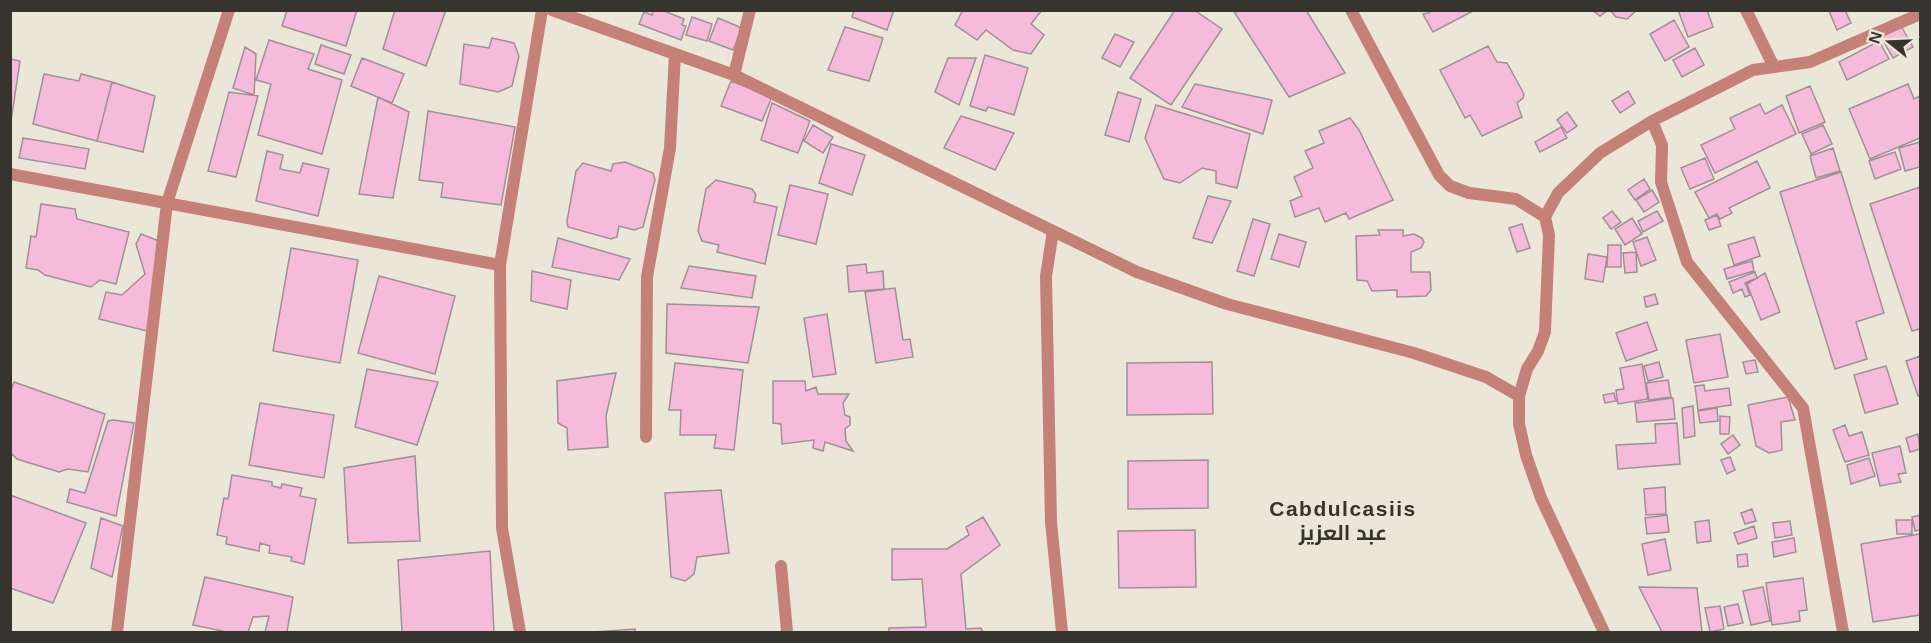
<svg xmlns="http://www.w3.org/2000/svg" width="1931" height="643" viewBox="0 0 1931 643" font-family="Arial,Cairo,sans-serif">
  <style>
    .building { fill: #f6bbda; stroke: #9f9098; stroke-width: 1.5 }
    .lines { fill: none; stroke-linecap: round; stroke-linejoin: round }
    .street { stroke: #c58178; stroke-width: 12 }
    .labels { text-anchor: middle; stroke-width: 4.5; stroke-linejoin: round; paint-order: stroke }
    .district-label { font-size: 21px; font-weight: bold; letter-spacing: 1.5px; fill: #363428; stroke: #eae7d9 }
  </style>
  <rect width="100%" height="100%" fill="#eae7d9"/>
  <path class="building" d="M287 10H357L346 46 282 26Z
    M395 10H446L426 66 383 49Z
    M653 10H662L684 19 682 25 686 26 681 40 639 24 644 12 652 15Z
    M854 10H894L887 30 852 17Z
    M963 10H1042L1031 24 1044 35 1031 54 1013 50 986 30 977 40 955 25Z
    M1175 10H1194L1222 29 1171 105 1130 78Z
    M1233 10H1306L1345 73 1289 97Z
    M1428 10H1473V11L1433 32 1423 14 1429 13Z
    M1592 10H1608L1600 16Z
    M1610 10H1637L1627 19 1616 17Z
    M1678 10H1707L1713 27 1688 37Z
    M1845 10 1851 23 1837 30 1829 11Z
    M692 17 712 24 707 41 686 35Z
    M718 18 742 28 733 50 709 41Z
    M1674 20 1689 47 1665 61 1650 34Z
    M1901 26 1913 47 1893 58 1881 37Z
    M845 27 883 38 869 81 828 70Z
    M1115 34 1134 42 1120 67 1102 58Z
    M492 38 514 43 519 56 512 86 498 92 460 84 464 44 489 48Z
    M269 40 314 54 308 69 342 80 322 154 258 135 271 84 256 80Z
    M1879 41 1889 59 1847 80 1839 62Z
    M321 45 351 55 344 74 315 64Z
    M1488 46 1497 62 1507 63 1524 94 1523 98 1517 103 1522 117 1482 136 1470 115 1465 118 1440 70Z
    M245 47 256 54 254 95 233 88Z
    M1695 48 1704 65 1682 77 1673 60Z
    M985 55 1028 68 1014 115 988 107 986 111 970 106Z
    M362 58 404 74 392 103 351 86Z
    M948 58H976L959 105 935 92Z
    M10 59 20 61 10 128Z
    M44 74 79 81 81 74 112 82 97 141 33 124Z
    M731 81 772 97 762 121 721 106Z
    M112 82 155 96 143 152 97 141Z
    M1195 84 1272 100 1263 134 1182 107Z
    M1908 84 1914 99 1920 96V138L1870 159 1849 109Z
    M1810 86 1825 122 1799 133 1786 96Z
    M1628 91 1635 103 1620 113 1612 101Z
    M229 92 258 96 236 177 208 171Z
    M1118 92 1141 99 1129 142 1105 135Z
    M378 97 409 112 393 198 359 194Z
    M772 103 810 121 798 153 761 140Z
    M1760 104 1765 114 1782 105 1796 134 1715 173 1701 145 1735 129 1730 118Z
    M1156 105 1250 134 1237 188 1216 183V171L1202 168 1180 183 1164 179 1145 138Z
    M428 111 515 127 501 205 441 197 443 183 419 180Z
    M1567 112 1577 126 1567 133 1557 120Z
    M961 116 1014 133 995 170 944 148Z
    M1350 118 1359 130 1393 200 1349 219 1346 213 1325 222 1319 208 1295 217 1290 201 1302 196 1294 177 1313 168 1305 151 1324 143 1319 131Z
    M813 125 833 137 823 153 804 141Z
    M1823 125 1832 144 1811 154 1802 134Z
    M1561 127 1567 138 1540 152 1535 142Z
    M23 138 89 149 85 169 19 158Z
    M1920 142V167L1905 171 1899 148Z
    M831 144 865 155 852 195 819 183Z
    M1833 148 1840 171 1816 178 1810 156Z
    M267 151 283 155 280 169 300 173 303 163 329 169 318 216 256 201Z
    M1895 152 1901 169 1875 179 1869 161Z
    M1705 158 1714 179 1690 189 1681 168Z
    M1757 161 1770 188 1729 208 1732 213 1720 219 1717 214 1709 218 1695 192Z
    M625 162 653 173 655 180 643 227 634 230 619 226 617 237 611 239 568 227 567 221 576 171 583 163 611 171 613 164Z
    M1841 172 1884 313 1856 322 1867 359 1835 369 1780 192Z
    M1644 179 1650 189 1635 200 1628 190Z
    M716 180 752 189 756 195 754 202 777 207 765 264 717 252 719 245 702 241 698 231 706 189Z
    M790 185 828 194 816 244 778 235Z
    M1920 187V329L1912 331 1870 204Z
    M1652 190 1659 202 1644 212 1636 200Z
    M1208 196 1231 201 1212 243 1193 238Z
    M41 204 75 209 77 219 129 232 116 284 100 280 91 287 45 275 38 270 26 268 31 236 36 237Z
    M1612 211 1621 222 1611 229 1603 218Z
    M1657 211 1663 221 1643 232 1638 221Z
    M1717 215 1721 226 1709 230 1705 220Z
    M1632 218 1642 234 1625 245 1615 229Z
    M1253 219 1270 224 1254 276 1237 271Z
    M1522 224 1530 248 1517 252 1509 228Z
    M1378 230H1403V236L1414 234 1422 238 1424 242 1421 248 1411 252V272H1430L1431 290 1426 296 1397 297V290L1372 291 1367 281 1357 280 1356 236 1380 235Z
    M141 234 159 241 147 331 99 319 106 292 122 295 145 274 136 244Z
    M1279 234 1306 242 1299 267 1271 259Z
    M1647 237 1656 260 1641 266 1633 242Z
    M1754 237 1760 256 1734 265 1728 245Z
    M558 238 630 259 619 280 552 267Z
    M1608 245H1621V267H1607Z
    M291 248 358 260 340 363 273 351Z
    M1636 252 1637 272 1625 273 1623 253Z
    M1588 254 1607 257 1603 282 1585 279Z
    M1752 261 1754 271 1727 279 1724 269Z
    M866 264 867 273 883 271 884 289 849 292 847 266Z
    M689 266 756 276 752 298 681 288Z
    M532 271 571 280 567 309 531 301Z
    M1755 272 1757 278 1745 283 1750 295 1745 297 1742 289 1733 293 1729 282Z
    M1765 273 1780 312 1761 320 1747 284Z
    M379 276 455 296 435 374 358 353Z
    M895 288 903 340 910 339 913 357 876 363 865 292Z
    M1655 294 1658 304 1646 307 1644 297Z
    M667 304 759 307 748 363 666 353Z
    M827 314 836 374 813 377 804 318Z
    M1647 322 1657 350 1626 361 1616 333Z
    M1720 334 1728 377 1694 383 1686 340Z
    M1920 356V396H1918L1906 361Z
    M1755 360 1758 372 1746 374 1743 362Z
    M1212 362 1213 414 1127 415V363Z
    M1659 362 1663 377 1648 381 1644 366Z
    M675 363 743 370 734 450 714 448 716 435H680L681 410H669Z
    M1642 364 1648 399 1618 404 1616 390 1624 389 1620 368Z
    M1886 366 1898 404 1865 413 1854 375Z
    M367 369 438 382 417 445 355 427Z
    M616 373 606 416 608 447 568 450 567 428 558 423 557 381Z
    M1668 380 1671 397 1649 400 1646 383Z
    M773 381H805L806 391 816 387 818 394H849L843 403 845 415 850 417V425L845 429 846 441 853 451 825 442 823 451 813 448 814 440 782 444 781 424 773 423Z
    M14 382 105 414 88 472 68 469 59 472 17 459 10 452V393Z
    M1704 385 1705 391 1729 388 1731 405 1698 410 1695 386Z
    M1614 393 1616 401 1605 403 1603 395Z
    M1788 397 1795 420 1781 422 1782 450 1769 453 1756 446 1748 405Z
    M1673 398 1675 419 1637 422 1635 403Z
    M260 403 334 415 324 478 249 465Z
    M1693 406 1695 436 1684 438 1682 408Z
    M1717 408 1718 421 1700 423 1698 411Z
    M1720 416 1730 417 1729 434H1720Z
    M113 420 134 423 116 516 67 502 70 489 85 493 108 421Z
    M1677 423 1680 464 1618 469 1616 445 1656 443 1655 424Z
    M1845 425 1849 436 1862 432 1869 455 1845 462 1833 430Z
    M1918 434 1920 449 1910 452 1906 438Z
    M1733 435 1740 445 1728 454 1721 444Z
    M1900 446 1906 473 1898 474 1901 482 1880 486 1872 453Z
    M415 456 420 541 348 543 344 468Z
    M1730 457 1735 470 1727 474 1721 460Z
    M1869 458 1875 476 1851 484 1847 465Z
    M1208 460V508L1128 509V461Z
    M232 475 272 482V486L281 488 282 484 302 488 300 496 316 499 304 564 291 561 292 557 269 553 270 546 260 543 259 551 226 544 227 537 217 535 224 498 228 499Z
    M1665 487 1666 514 1646 515 1644 489Z
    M721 490 729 553 697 557 694 574 685 581 671 577 665 493Z
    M10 495 86 523 53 603 10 588Z
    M1752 509 1756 521 1745 524 1741 513Z
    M1667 515 1669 532 1647 534 1645 518Z
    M1920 515V530L1915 531 1912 517Z
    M983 517 1000 545 961 574 966 629 981 628 983 632H889V628L926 627 922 579 892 580V549H947L969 535 966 527Z
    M101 518 123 526 112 577 91 568Z
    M1709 520 1711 541 1697 543 1695 522Z
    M1896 520H1912V534H1897Z
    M1790 521 1792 535 1775 538 1773 523Z
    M1754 526 1757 538 1738 544 1734 533Z
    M1195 530 1196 587 1119 588 1118 531Z
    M1920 534V615L1873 622 1861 544Z
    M1794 538 1796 552 1774 557 1772 542Z
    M1665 539 1671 570 1648 575 1642 544Z
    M490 551 494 632H402L398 560Z
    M1747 554 1748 566 1738 567 1737 555Z
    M205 577 293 597 287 632H265L269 616 253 617 248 632H227L193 625Z
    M1803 578 1807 610 1799 611 1800 621 1772 625 1766 583Z
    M1639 587 1697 588 1702 632H1662Z
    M1763 587 1770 621 1751 625 1743 591Z
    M1738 604 1743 623 1728 626 1724 607Z
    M1720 606 1724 629 1710 632 1705 608Z
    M635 629V632H593Z"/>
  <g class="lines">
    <path class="street" d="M552 10 734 75 1137 272 1227 304 1414 353 1486 377 1519 396
      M1351 10 1439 175 1450 186 1469 193 1516 199 1545 217
      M1746 10 1774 67
      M734 75 750 10
      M1652 121 1662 145 1661 182 1687 262 1803 408 1843 632
      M10 174 500 265 542 10
      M1053 231 1046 276 1051 522 1062 632
      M500 265 502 528 520 632
      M646 437 647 277 670 148 675 54
      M781 566 787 632
      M117 632 167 203 229 10
      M1604 632 1541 498 1526 455 1519 424V396L1527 369 1538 351 1545 332 1549 235 1545 217 1558 193 1600 153 1652 121 1753 70 1810 62 1920 14"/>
  </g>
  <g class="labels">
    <g class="district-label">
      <text x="1343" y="516">Cabdulcasiis<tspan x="1343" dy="24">عبد العزيز</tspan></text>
    </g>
  </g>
  <rect width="1931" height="643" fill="none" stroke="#35342e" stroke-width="24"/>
  <g transform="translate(1889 42) rotate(288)" stroke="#eae7d9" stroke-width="4.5" paint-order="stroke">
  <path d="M0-4.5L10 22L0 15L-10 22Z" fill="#35342e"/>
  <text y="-9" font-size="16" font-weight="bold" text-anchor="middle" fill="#35342e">N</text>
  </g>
</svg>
